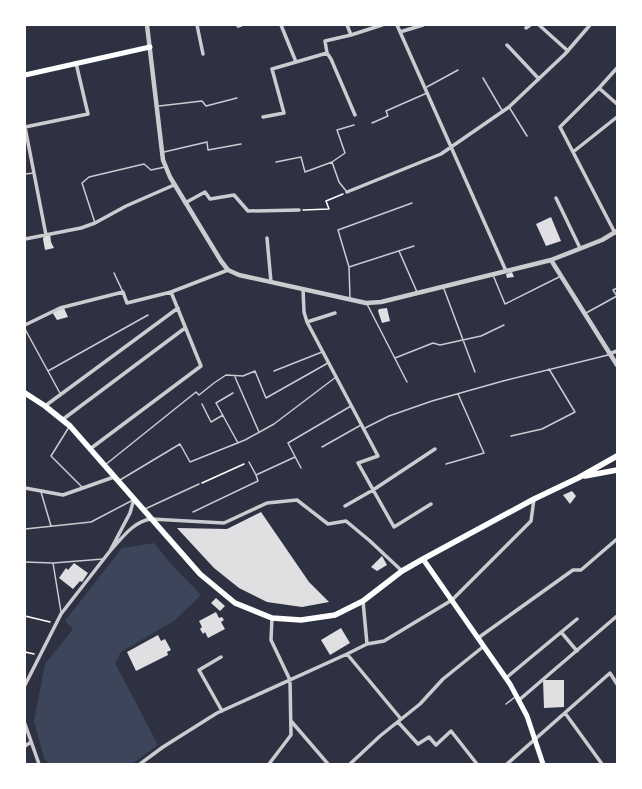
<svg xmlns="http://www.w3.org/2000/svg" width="642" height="789" viewBox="0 0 642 789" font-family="Rubik,sans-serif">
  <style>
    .green { fill: #3c4559 }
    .building { fill: #e0e0e3 }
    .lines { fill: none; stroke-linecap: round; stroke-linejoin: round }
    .path { stroke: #fff; stroke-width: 1.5 }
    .service { stroke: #caccd0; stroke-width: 1.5 }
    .minor { stroke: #caccd0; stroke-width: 3.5 }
    .tertiary { stroke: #caccd0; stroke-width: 4.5 }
    .secondary { stroke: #fff; stroke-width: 5 }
    .primary { stroke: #fff; stroke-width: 5.5 }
  </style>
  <rect width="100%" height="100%" fill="#2d3142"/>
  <path class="green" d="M154 543 172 565 201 595 174 621 121 652 115 663 158 745 132 764H49L44 758 34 721 45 664 73 629 65 621 122 548Z"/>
  <path class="building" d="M551 217 561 241 546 246 536 224Z
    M50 233 51 242 54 248 45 250 43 239 44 236Z
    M512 272 514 277 507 278 506 274Z
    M64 308 68 317 57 320 52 312Z
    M387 308 390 321 382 323 378 311 379 309Z
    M572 491 576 496 570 504 563 495Z
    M261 512 309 582 329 602 302 607 267 602 239 588 214 568 177 528 227 529Z
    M382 556 387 565 377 571 371 567Z
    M74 563 88 573 82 582 80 581 73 589 59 578 66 568 68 570Z
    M216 598 225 606 220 611 211 603Z
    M216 612 219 618 222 617 224 620 221 622 225 629 208 638 205 632 203 634 200 629 202 627 199 621Z
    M341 628 350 643 330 655 321 640Z
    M158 635 161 641 165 639 171 650 167 652 168 655 136 671 127 652Z
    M543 680H564V707L544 708Z"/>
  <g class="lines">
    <path class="path" d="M303 210 329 209 326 201 343 194
      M202 483 244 464
      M25 616 50 622
      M25 652 34 654"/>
    <path class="service" d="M483 78 503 112
      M425 88 458 70
      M159 106 202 101 206 106 237 98
      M509 107 527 136
      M372 123 388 116 386 111 427 93
      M164 152 207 142 208 150 241 144
      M276 162 301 157 305 172 332 162 339 182 347 192
      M332 162 345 153 337 130 354 125
      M25 174 34 173
      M95 223 82 183 89 177 144 164 151 170 165 167
      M399 251 417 292
      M349 267 414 246
      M114 273 123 292
      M493 275 505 304 559 277
      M444 289 475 372
      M350 298 349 267 338 230 412 203
      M367 304 407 382
      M586 313 617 296 613 290 617 288
      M25 329 61 395
      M395 358 433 343 440 345 481 336 504 325
      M48 371 148 315
      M274 371 322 352
      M235 377 259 432
      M233 393 216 403 238 443
      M202 404 211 422 223 415
      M69 427 51 456 83 488
      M365 428 389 416 432 401 503 381 608 355
      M511 436 542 429 575 412 549 369
      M322 447 361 425
      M249 462 256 475 295 457
      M446 464 484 453 458 394
      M105 465 196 392 199 395 214 383 226 375 243 376 255 371 266 398 328 363
      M301 468 288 443 351 406
      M120 480 180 444 190 462 245 440 274 424 336 377
      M41 492 51 526
      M145 509 199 484
      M193 512 258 481 256 475
      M25 529 91 522 133 500
      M25 562 53 563 103 559
      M53 563 61 612
      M506 704 515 697"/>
    <path class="minor" d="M197 25 203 54
      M281 25 296 62
      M347 25 351 35
      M397 25 506 271
      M539 25 568 51
      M238 26 241 25
      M526 28 530 25
      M400 32 423 25
      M507 45 539 79
      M327 53 331 59 355 115
      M599 88 617 104
      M263 117 284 113 272 69 327 53 325 41 351 35 382 25
      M25 127 88 114 76 63
      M25 127 46 235
      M573 152 617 117
      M347 192 441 154 509 107 565 54 590 25
      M556 198 580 248
      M185 203 205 192 210 199 234 195 248 211 299 210
      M615 233 560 127 599 88 617 68
      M267 238 271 282
      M25 239 81 228 95 223 126 206 174 185
      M303 289 304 312 307 322 378 456 358 463 394 527 431 504
      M307 322 335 313
      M25 325 60 308 123 292 127 303 171 292
      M609 354 617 351
      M45 406 178 308
      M62 420 185 328
      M90 449 201 366 171 292 228 270
      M25 488 63 495 114 477
      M345 506 373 490 435 449
      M110 551C122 538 134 521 151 519L224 523 267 503 297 500 328 524 346 521 370 541 402 571
      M561 632 577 651
      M478 638 573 570H581L617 539
      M367 644 384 641 452 600 531 521 534 499
      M347 654 401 719
      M221 657 199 670 222 711
      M506 678 577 619
      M25 685 61 614 110 551 130 513 134 499
      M519 700 617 616
      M565 713 602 764
      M291 721 328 764
      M398 722 418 744 429 737 436 745 451 731 477 764
      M25 724 39 764
      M25 746 31 742
      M140 764 163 747 217 713 347 654 367 644 363 601
      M269 764 291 735 290 680 271 640 272 618
      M350 764 380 736 420 704 443 679 484 646
      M507 764 610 673 617 684"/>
    <path class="tertiary" d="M147 25 163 160 170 177 221 261 228 270 239 275 366 303 381 302 551 260 617 365
      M551 260 602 240 617 231"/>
    <path class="secondary" d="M25 75 150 47
      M423 559 510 684 527 716 543 764"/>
    <path class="primary" d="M25 393 45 406 70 426 200 574 235 603 272 618 301 620 335 615 363 601 402 571 423 559 534 499 578 478 617 456
      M585 476 617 470"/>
  </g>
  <rect width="642" height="789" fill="none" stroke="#ffffff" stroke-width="52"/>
</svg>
